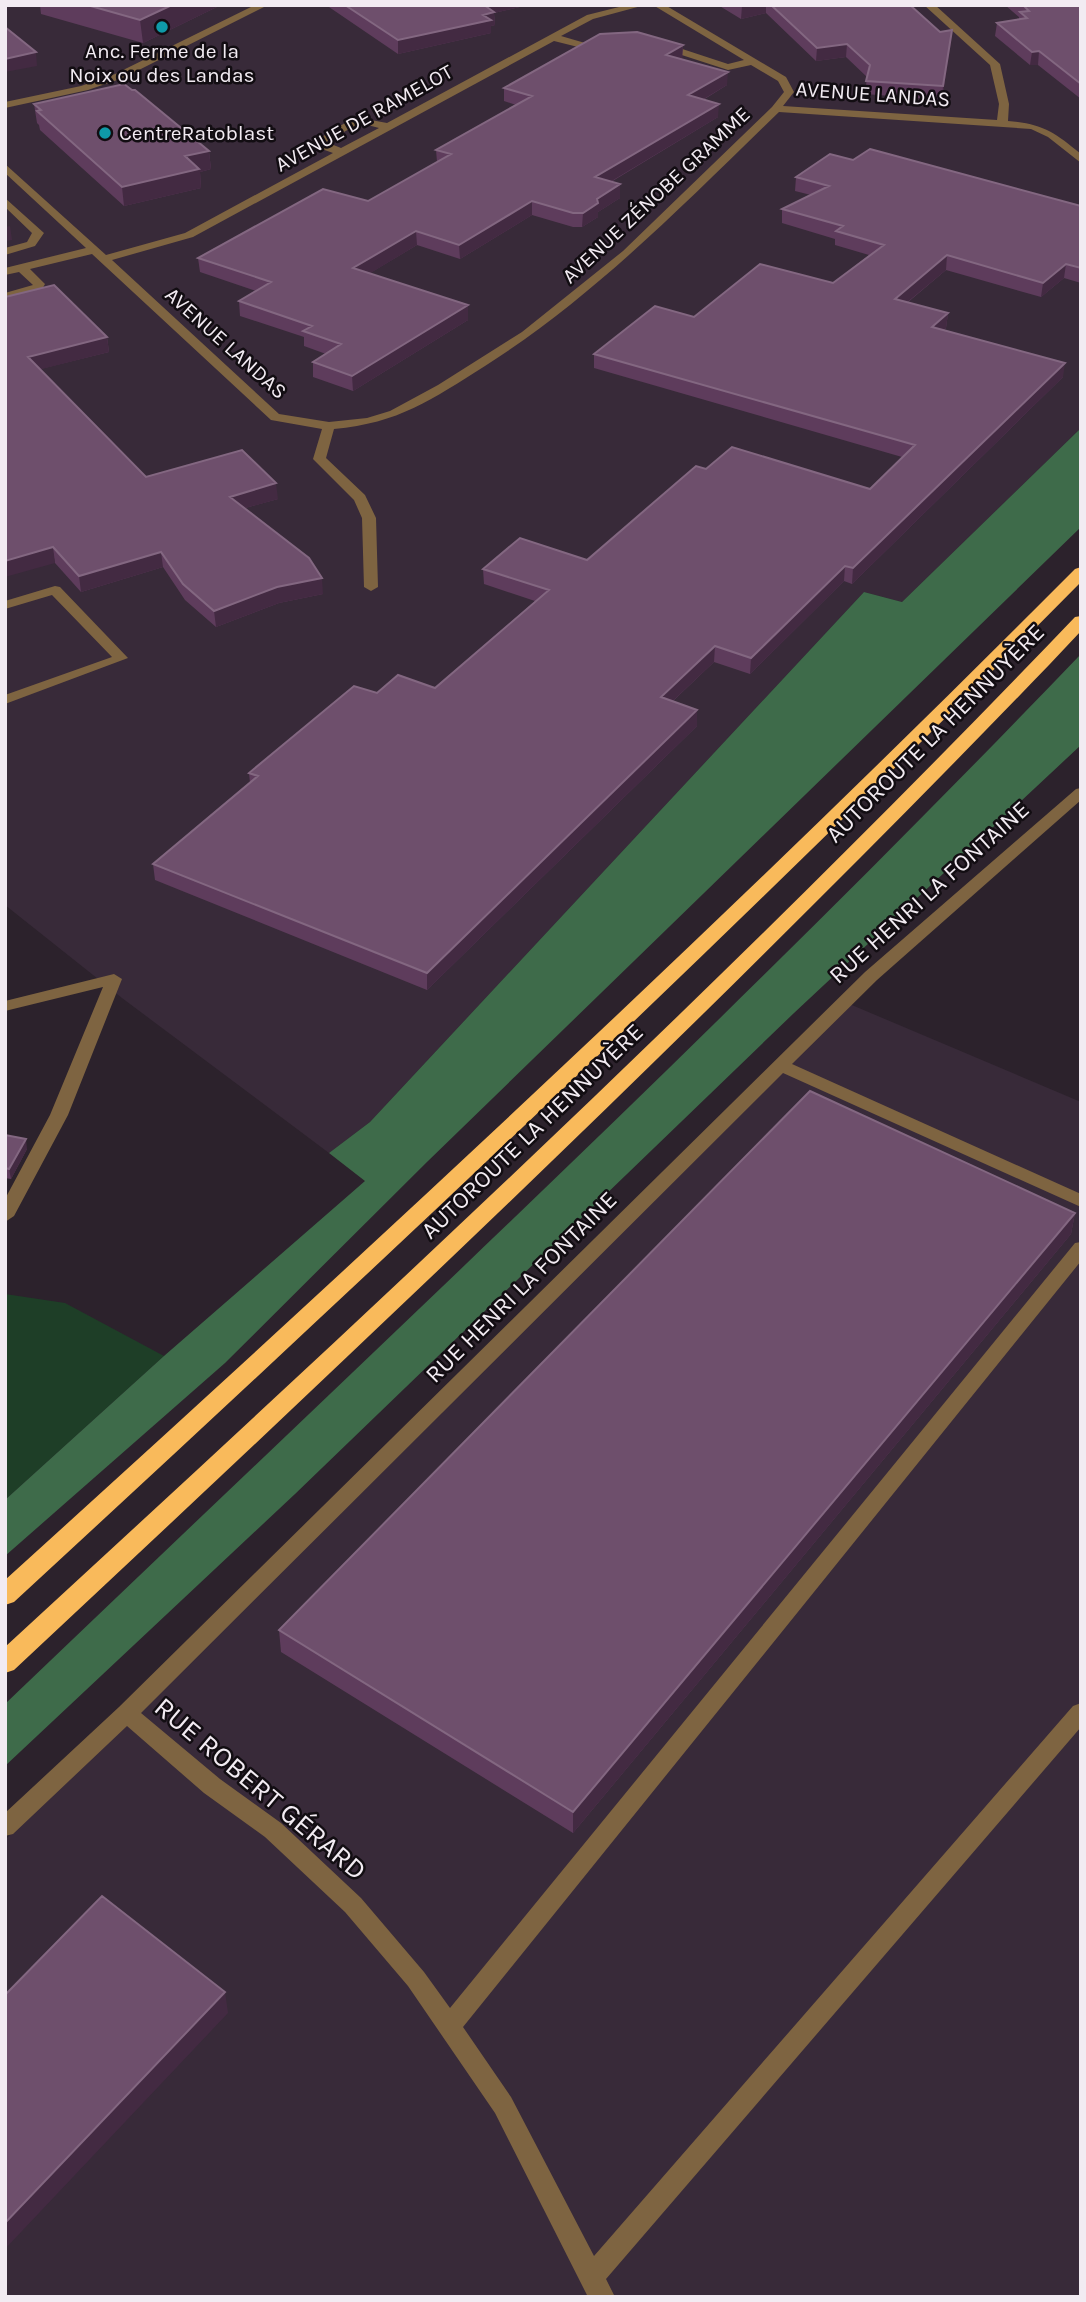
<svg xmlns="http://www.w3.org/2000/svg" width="1086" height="2302" viewBox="0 0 1086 2302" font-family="Karla,sans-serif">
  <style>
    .built { fill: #382a39 }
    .green { fill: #1e3e27 }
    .forest { fill: #3e6b4a }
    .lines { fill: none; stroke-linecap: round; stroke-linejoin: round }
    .minor { fill: #7e6441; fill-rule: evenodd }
    .highway { fill: #f9ba5b; fill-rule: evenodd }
    .wall { fill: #5e3c5c }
    .shaded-wall { fill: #432a42 }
    .building { fill: #6e4f6c; stroke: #836781; stroke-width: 2 }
    .culture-dot { fill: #0f9aa8; stroke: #120d12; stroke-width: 2.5 }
    .labels { text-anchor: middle; stroke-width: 5; stroke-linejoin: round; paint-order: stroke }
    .far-poi-label { font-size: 21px; fill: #f2ebf2; stroke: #120d12 }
    .far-street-label { font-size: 21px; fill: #f2ebf2; stroke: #120d12 }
    .street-label { font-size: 24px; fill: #f2ebf2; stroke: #120d12 }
    .near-street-label { font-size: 28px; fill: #f2ebf2; stroke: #120d12 }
  </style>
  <rect width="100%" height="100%" fill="#2c222c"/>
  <path class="built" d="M5 5H1081V428L902 602 864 592 370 1122 329 1153 122 998 5 905Z
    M840 1000 1081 1102V2297H5V1840Z"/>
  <path class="green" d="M5 1294 65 1303 164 1356 5 1500Z"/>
  <path class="forest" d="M1081 428V527L428 1161 225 1363 5 1556V1500L164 1356 365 1181 329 1153 370 1122 864 592 902 602Z
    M1081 654V745L794 1013 295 1494 5 1766V1704C367 1357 734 1016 1081 654Z"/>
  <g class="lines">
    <path class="minor" d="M255 5H268L123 78 88 90 5 108V102L81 86 115 74Z
      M627 5H645L593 19 561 36 585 43 605 37V41L586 49 554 41 193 237 112 260 279 414 329 422 367 418 390 411 438 385 522 332 623 251 772 107 784 92 778 81 751 65 728 70 657 47V43L661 42 728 64 744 60 653 5H665L786 77 794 92 783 106 997 120 999 104 990 65 924 5H935L1000 64 1009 104 1008 121C1043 124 1054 132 1081 154V163L1048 137 1031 129 779 112C685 203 595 296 485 366 431 400 399 423 334 429L326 458 365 495 376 518 378 587 371 591 364 587 362 518 354 500 313 459 322 429 271 420 92 254 30 269 45 284 41 291 5 300V293L33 285 19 272 5 275V268L86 248 5 173V164L106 255 185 233 333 153 319 148 315 141 355 117 387 123 587 15ZM360 123 379 128 341 148 326 142Z
      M5 198 44 233 35 246 5 255V248L27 242 32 233 5 207Z
      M55 586 60 587 128 658 5 704V695L112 657 52 595 5 609V601Z
      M1081 788V800L877 980 792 1064 1081 1194V1207L783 1073 141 1713 220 1779 281 1823 361 1898 424 1972 450 2008 1075 1243 1081 1242V1261L463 2027 511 2097 594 2256 1073 1706 1081 1703V1727L606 2279 615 2297H588L495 2113 408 1986 345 1912 265 1837 204 1793 127 1726 13 1834 5 1836V1813L119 1707 865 972 1076 789Z
      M114 974 122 979 68 1115 14 1216 5 1222V1199L50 1115 103 987 5 1011V1001Z"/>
    <path class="highway" d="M1081 567V582C735 932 376 1268 14 1602L5 1605V1580C369 1250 729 917 1075 569Z
      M1081 616V631L1049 665C715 1012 365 1342 14 1670L5 1673V1647C369 1312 733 975 1075 617Z"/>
  </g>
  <path class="wall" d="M40 5H221L143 43 41 14Z
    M326 5H528L494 13 495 25 491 26V33L398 54Z
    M718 5H910L940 32 952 30 942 100 865 94 867 77 846 57 816 61 766 13 741 19Z
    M1005 5H1081V99L1038 65H1030L995 36 997 23 1019 19V17Z
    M683 45 682 59 727 85 703 100 718 117 611 182 620 198 598 212V217L582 227H573L532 215 460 259 417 245 370 273 468 320 353 391 313 377V362L326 354 304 346V337L240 316 239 301 256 291 200 272 198 258 368 201 437 162 436 150 516 105 504 101V88Z
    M34 104 209 151 211 169 200 172 201 188 124 206 40 130 39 125 37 123Z
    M853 160 1081 206V283L1064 278 1041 297 946 270 907 303 948 313 946 328 944 330 1063 377 852 584 844 581 750 674 714 662 673 701 697 726 427 990 155 880 153 864 250 783 249 773 377 693 435 688 535 601 484 584 483 569 587 560 706 469 870 489 902 457 594 368V354L694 317 833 283 869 255 835 245V239L782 223V209L811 195 795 191 796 177Z
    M5 297 107 337 109 352 40 369 146 477 278 499 245 508 323 594 279 603 216 627 185 600 163 567 81 592 55 563Z
    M5 1135 27 1149 11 1179 5 1178Z
    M1075 1213 1071 1234 573 1833 281 1652 279 1630Z"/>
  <path class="shaded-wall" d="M172 5H221L143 43 140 20Z
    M481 5H528L494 13 495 25 491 26V33L398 54V40Z
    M744 5H766V13L741 19 742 6Z
    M952 30 951 43 942 100 943 86Z
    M847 44 846 57 816 61 817 48Z
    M683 45 682 59 666 55Z
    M1039 51 1038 65H1030L1032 52Z
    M36 52 37 66 5 72V59Z
    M728 72 727 85 687 109 688 95Z
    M719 104 718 117 595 191V177Z
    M209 151 211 169 200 172 201 188 124 206 122 187 185 156Z
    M620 184V198L598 212V217L582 227 583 213 597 199Z
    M532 201V215L460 259 459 245Z
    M10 226 12 240 5 241V227Z
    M416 231 417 245 354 283 353 268Z
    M947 255 946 270 893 314 895 299Z
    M1066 264 1064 278 1041 297 1043 283Z
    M468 305V320L353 391 352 376Z
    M948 313 946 328 931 342 932 327Z
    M107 337 109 352 30 372 28 357Z
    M1065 363 1063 377 852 584 853 568Z
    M276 483 278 499 231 512 230 497Z
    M53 547 55 563 5 577V561Z
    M161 552 163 567 81 592 79 576Z
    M845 566 844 581 750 674 751 658Z
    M322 578 323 594 279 603 216 627 214 611 277 587Z
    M715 646 714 662 660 713 661 697Z
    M697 710V726L427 990V973Z
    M26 1139 27 1149 11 1179 9 1169Z
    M1075 1213 1071 1234 573 1833V1812Z
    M225 1992 228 2013 5 2249V2223Z"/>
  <path class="building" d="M87 5H172L140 20Z
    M345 5H484L494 12 483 15 491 20 398 40Z
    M771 5H910L940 32 952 30 943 86 866 81 870 65 847 44 817 48Z
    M1023 5H1081V84L1039 51 1032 52 997 23 1027 18 1020 12 1029 11Z
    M5 27 36 52 5 59Z
    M637 32 683 45 666 55 728 72 688 95 719 104 595 177 620 184 597 199 598 203 583 213H573L532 201 459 245 416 231 353 268 468 305 352 376 313 362 341 344 303 331 312 326 239 301 271 282 198 258 323 189 368 201 451 154 436 150 532 96 504 88 600 34Z
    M124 84 132 90H135L209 151 185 156 199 169 122 187 37 111 41 110 34 104Z
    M870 149 1081 206V268L1066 264 1043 283 947 255 895 299 948 313 932 327 1065 363 853 568 845 566 751 658 715 646 661 697 697 710 427 973 153 864 258 776 249 773 354 686 377 693 398 675 435 688 549 590 483 569 520 538 587 560 696 466 706 469 732 447 870 489 915 445 594 354 655 306 694 317 760 264 833 283 884 245 836 231 843 226 782 209 829 186 796 177 830 154 853 160Z
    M54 285 107 337 28 357 146 477 242 450 276 483 230 497 309 558 322 578 277 587 214 611 183 584 161 552 79 576 53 547 5 561V297Z
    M810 1091 1075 1213 573 1812 279 1630Z
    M5 1135 26 1139 9 1169 5 1168Z
    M102 1896 225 1992 5 2223V1995Z"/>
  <g class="culture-dot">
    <circle cx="162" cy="27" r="7"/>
    <circle cx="105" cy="133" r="7"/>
  </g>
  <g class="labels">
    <g class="far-poi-label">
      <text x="162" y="58">Anc. Ferme de la<tspan x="162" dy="24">Noix ou des Landas</tspan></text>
      <text x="119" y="140" text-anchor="start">CentreRatoblast</text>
    </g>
    <g class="far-street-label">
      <text transform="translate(873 94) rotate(4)" y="7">AVENUE LANDAS</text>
      <text transform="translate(364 118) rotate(-29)" y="7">AVENUE DE RAMELOT</text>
      <text transform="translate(656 195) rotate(-43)" y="7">AVENUE ZÉNOBE GRAMME</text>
      <text transform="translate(226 343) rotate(42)" y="7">AVENUE LANDAS</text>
    </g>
    <g class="street-label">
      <text transform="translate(935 733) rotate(-45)" y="8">AUTOROUTE LA HENNUYÈRE</text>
      <text transform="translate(929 892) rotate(-42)" y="8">RUE HENRI LA FONTAINE</text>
      <text transform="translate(532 1131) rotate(-44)" y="8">AUTOROUTE LA HENNUYÈRE</text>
      <text transform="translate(521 1287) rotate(-45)" y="8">RUE HENRI LA FONTAINE</text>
    </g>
    <g class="near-street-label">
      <text transform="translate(261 1788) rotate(40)" y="10">RUE ROBERT GÉRARD</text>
    </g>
  </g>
  <rect width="1086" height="2302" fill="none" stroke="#f2ebf2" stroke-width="14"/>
</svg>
